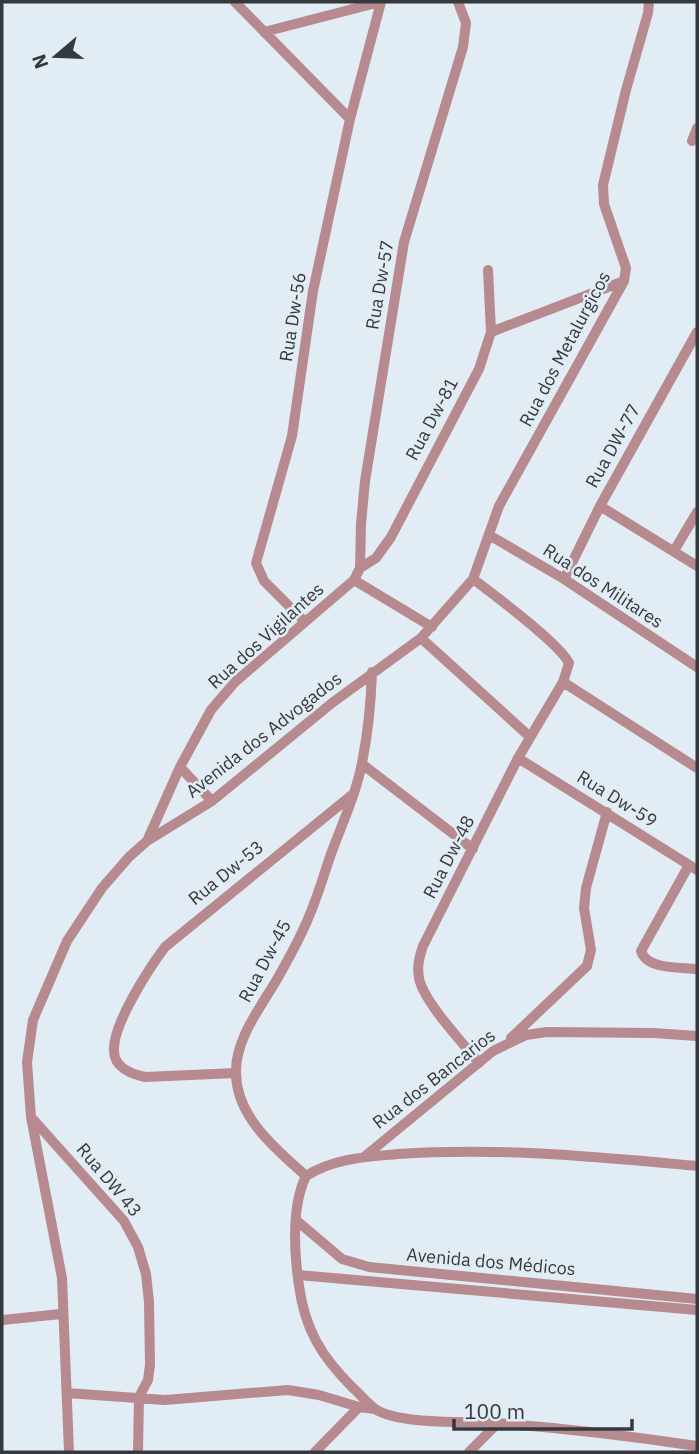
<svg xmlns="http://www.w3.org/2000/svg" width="699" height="1454" viewBox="0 0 699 1454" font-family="'IBM Plex Sans',sans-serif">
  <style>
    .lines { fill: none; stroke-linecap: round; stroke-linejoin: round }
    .street { stroke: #b68a8f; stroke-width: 10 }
    .labels { text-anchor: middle; stroke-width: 5; stroke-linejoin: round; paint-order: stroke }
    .street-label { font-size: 18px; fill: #35393d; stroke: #e2ecf5 }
  </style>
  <rect width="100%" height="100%" fill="#e2ecf5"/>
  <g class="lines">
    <path class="street" d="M235 2 350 119
      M264 32 380 2
      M692 141 697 128
      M491 332 624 281
      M600 506 697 566
      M489 535 564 579 697 667
      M674 551 697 512
      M360 568 376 558 391 537 479 369 491 332 488 270
      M473 579C494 595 559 643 569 663L563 682 518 758 423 946C419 958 417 966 419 978 423 1001 463 1043 479 1063
      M564 579 600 506 697 332
      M354 580 432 627
      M304 621 264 581 256 563 292 436 313 291 350 119 381 2
      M421 638 530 737
      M563 682 697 768
      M518 758 697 870
      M362 764 473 849
      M180 767 212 801
      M147 841 180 767 211 710 235 682 354 580 360 568 361 524 365 481 404 242 463 47 466 23 458 2
      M689 865 641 951C647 970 680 967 697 969
      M511 1038 587 966 591 950 584 908 586 888 607 812
      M236 1073 145 1077C131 1074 114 1067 114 1051 112 1025 150 967 165 947L352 795
      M31 1117 124 1221 138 1247 146 1274 149 1302 150 1365 148 1380 139 1397
      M364 1157 493 1051 526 1035 547 1032 653 1033 697 1036
      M306 1176C291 1207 294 1251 299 1286 305 1329 321 1356 352 1387 360 1394 367 1403 375 1409 400 1425 465 1421 496 1423 563 1428 631 1436 697 1446
      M306 1176C276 1149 236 1117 236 1073 235 1040 260 1008 276 981 288 960 301 937 310 914 318 895 324 874 331 854 342 824 356 794 362 763 368 733 371 703 372 672
      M306 1176C334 1158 366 1157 398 1154 498 1147 598 1157 697 1166
      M296 1220 342 1259 369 1267 697 1299
      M298 1275 697 1310
      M2 1320 61 1314
      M67 1393 165 1400 288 1390 319 1395 359 1407 375 1409
      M69 1452 62 1278 31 1117 27 1062 33 1020 67 941 102 888 129 857 147 841 212 801 332 703 421 638 473 579 499 506 624 281 626 268 604 204 603 185 626 90 648 13 649 2
      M138 1452 139 1397
      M315 1452 359 1407
      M469 1452 497 1424"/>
  </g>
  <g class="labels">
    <g class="street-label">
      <text transform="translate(380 285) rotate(-80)" y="6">Rua Dw-57</text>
      <text transform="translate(293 317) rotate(-81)" y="6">Rua Dw-56</text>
      <text transform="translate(565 349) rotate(-62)" y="6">Rua dos Metalurgicos</text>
      <text transform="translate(432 419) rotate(-62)" y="6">Rua Dw-81</text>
      <text transform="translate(613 446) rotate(-61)" y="6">Rua DW-77</text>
      <text transform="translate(603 586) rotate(33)" y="6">Rua dos Militares</text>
      <text transform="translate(266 636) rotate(-42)" y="6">Rua dos Vigilantes</text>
      <text transform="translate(264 735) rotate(-38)" y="6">Avenida dos Advogados</text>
      <text transform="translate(617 799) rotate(32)" y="6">Rua Dw-59</text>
      <text transform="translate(449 857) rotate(-63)" y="6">Rua Dw-48</text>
      <text transform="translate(226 873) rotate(-39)" y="6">Rua Dw-53</text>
      <text transform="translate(265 961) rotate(-62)" y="6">Rua Dw-45</text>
      <text transform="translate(434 1079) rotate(-38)" y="6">Rua dos Bancarios</text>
      <text transform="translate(109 1180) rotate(50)" y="6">Rua DW 43</text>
      <text transform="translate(491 1262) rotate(5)" y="6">Avenida dos Médicos</text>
    </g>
  </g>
  <rect width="699" height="1454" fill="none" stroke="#35393d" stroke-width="7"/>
  <g transform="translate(56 56) rotate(251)" stroke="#e2ecf5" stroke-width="5" paint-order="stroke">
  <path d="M0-5L12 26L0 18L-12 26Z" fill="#35393d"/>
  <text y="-10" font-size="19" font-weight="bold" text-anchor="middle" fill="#35393d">N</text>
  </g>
  <path d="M454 1419v10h178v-10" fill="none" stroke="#35393d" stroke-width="3.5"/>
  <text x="464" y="1419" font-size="21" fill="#35393d" stroke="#e2ecf5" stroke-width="5" paint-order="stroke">100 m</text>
</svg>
